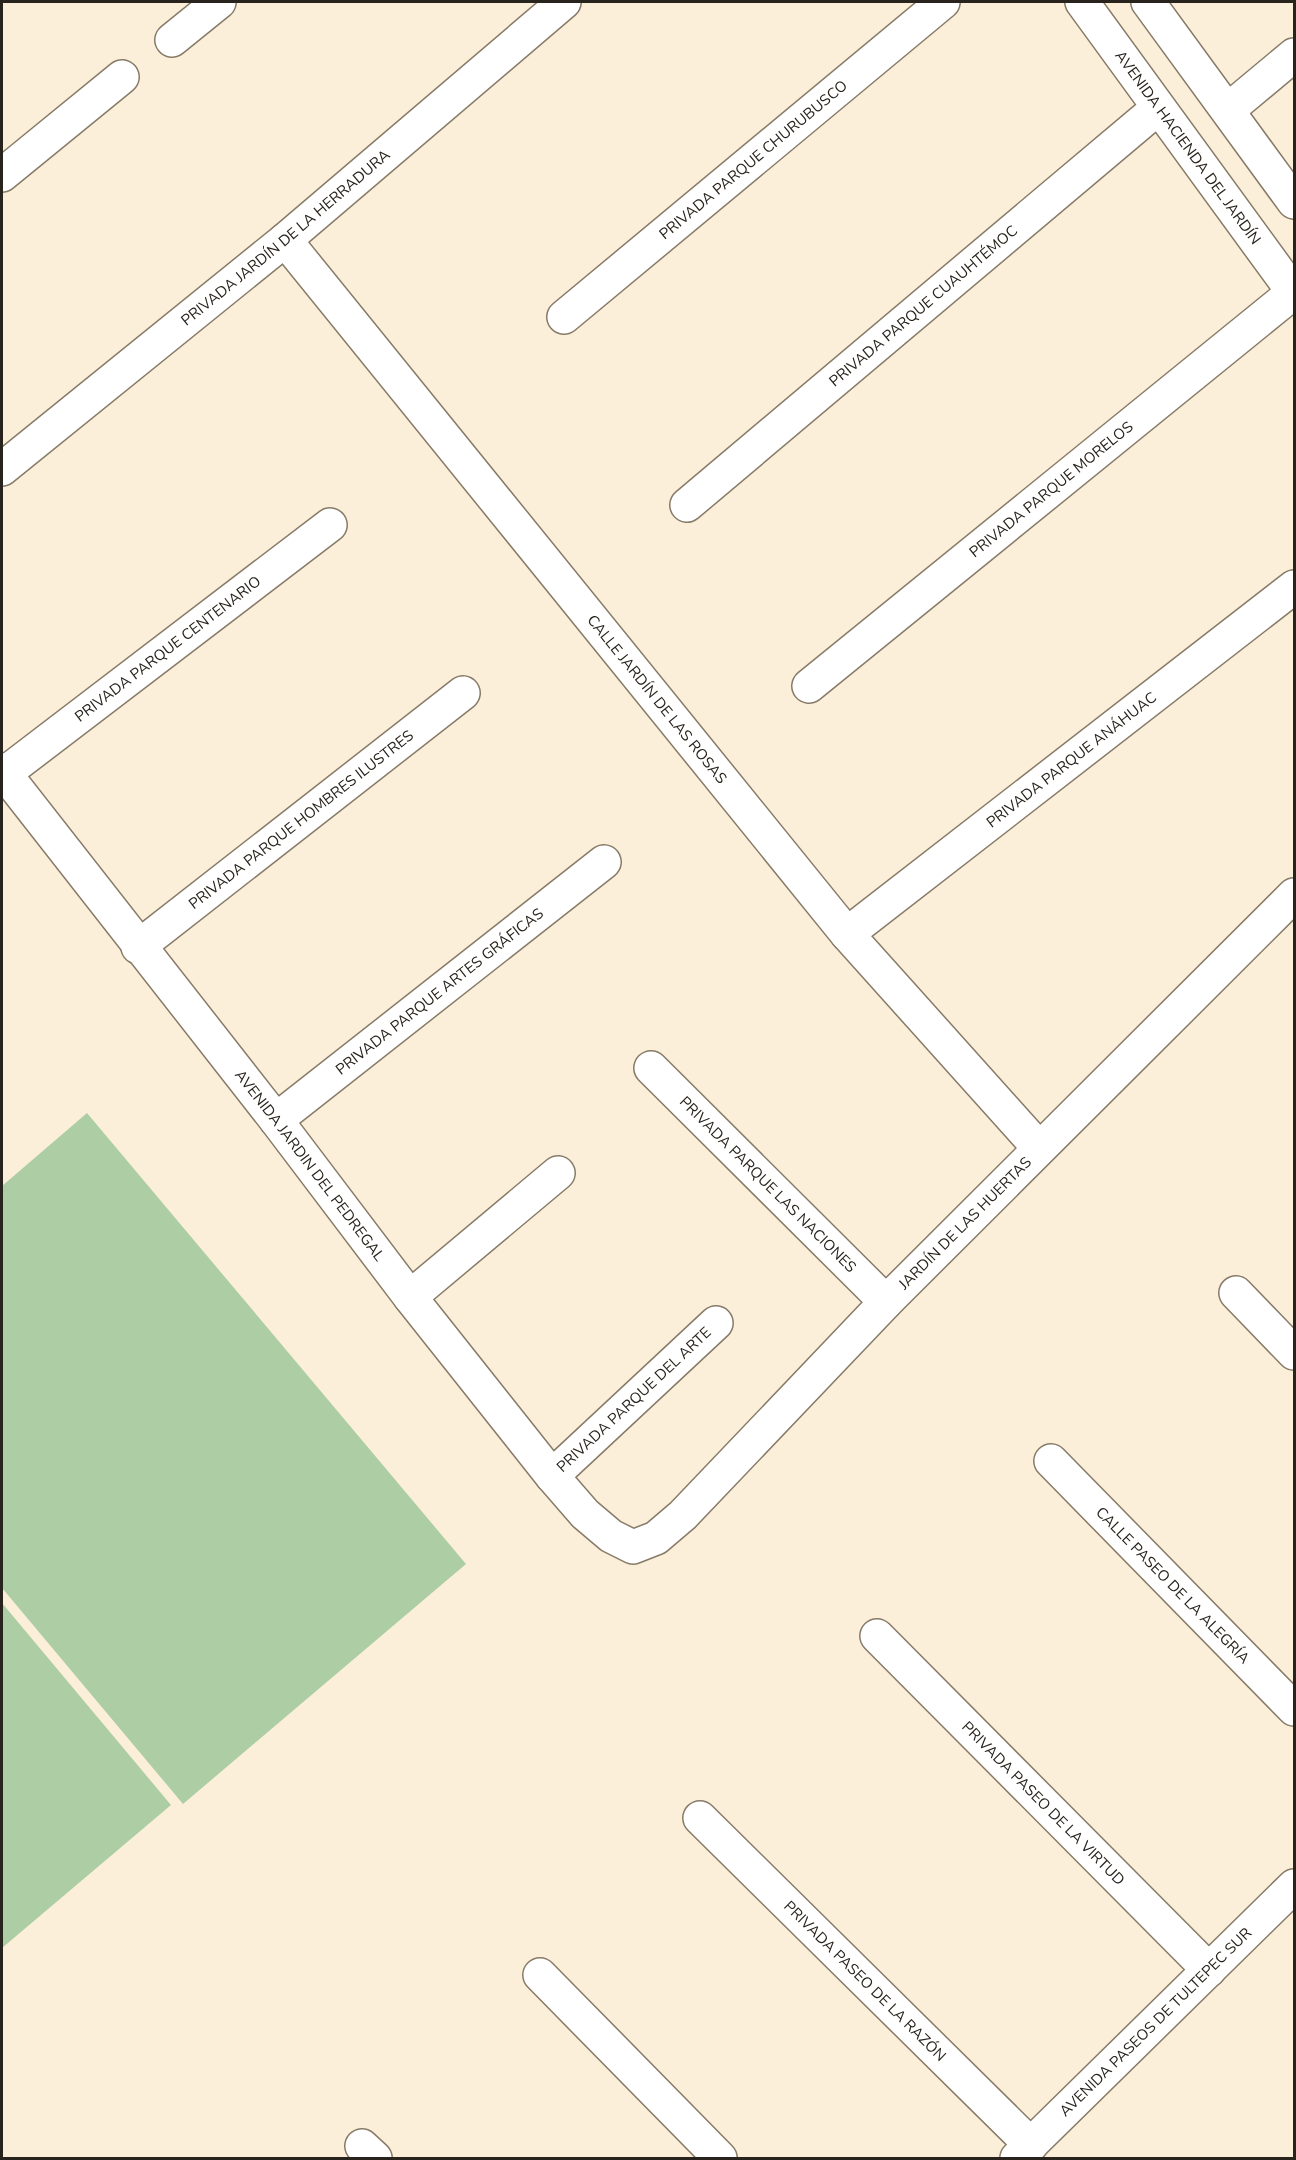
<svg xmlns="http://www.w3.org/2000/svg" width="1296" height="2160" viewBox="0 0 1296 2160" font-family="'Nunito Sans',sans-serif">
  <style>
    .green { fill: #adcea4 }
    .lines { fill: none; stroke-linecap: round; stroke-linejoin: round }
    .minor-casing { stroke: #877b68; stroke-width: 36 }
    .minor { stroke: #fff; stroke-width: 33 }
    .labels { text-anchor: middle; stroke-width: 4.5; stroke-linejoin: round; paint-order: stroke }
    .street-label { font-size: 15px; fill: #28231c; stroke: #fff }
  </style>
  <rect width="100%" height="100%" fill="#fcefda"/>
  <path class="green" d="M87 1113 466 1564 183 1804 2 1588V1186Z
    M2 1603 171 1805 2 1948Z"/>
  <g class="lines">
    <g class="minor-casing">
      <g id="minor">
        <path id="s1" d="M1082 2 1294 293"/>
        <path d="M1148 2 1294 202"/>
        <path d="M172 40 219 2"/>
        <path d="M1228 110 1294 55"/>
        <path d="M2 175 122 77"/>
        <path id="s2" d="M285 240 847 934 1039 1148"/>
        <path id="s3" d="M564 317 943 2"/>
        <path id="s4" d="M2 469 285 240 564 2"/>
        <path id="s5" d="M687 505 1158 108"/>
        <path id="s6" d="M809 686 1294 292"/>
        <path id="s7" d="M2 770 276 1120 410 1297 552 1476 585 1514 611 1536 633 1547 656 1538 683 1515 886 1302 1294 895"/>
        <path id="s8" d="M4 774 330 525"/>
        <path id="s9" d="M847 934 1294 587"/>
        <path id="s10" d="M138 947 463 693"/>
        <path id="s11" d="M651 1068 886 1302"/>
        <path id="s12" d="M276 1120 604 862"/>
        <path d="M1236 1293 1294 1353"/>
        <path d="M410 1297 558 1173"/>
        <path id="s13" d="M1051 1461 1294 1709"/>
        <path id="s14" d="M552 1476 716 1323"/>
        <path id="s15" d="M877 1636 1209 1970"/>
        <path id="s16" d="M700 1818 1031 2145"/>
        <path d="M540 1975 720 2158"/>
        <path d="M362 2146 375 2158"/>
        <path id="s17" d="M1017 2158 1294 1886"/>
      </g>
    </g>
    <use href="#minor" class="minor"/>
  </g>
  <g class="labels">
    <g class="street-label">
      <text dy="5" stroke="none"><textPath href="#s1" startOffset="180">AVENIDA HACIENDA DEL JARDÍN</textPath></text>
      <text dy="5" stroke="none"><textPath href="#s3" startOffset="246">PRIVADA PARQUE CHURUBUSCO</textPath></text>
      <text dy="5" stroke="none"><textPath href="#s4" startOffset="366">PRIVADA JARDÍN DE LA HERRADURA</textPath></text>
      <text dy="5" stroke="none"><textPath href="#s5" startOffset="309">PRIVADA PARQUE CUAUHTÉMOC</textPath></text>
      <text dy="5" stroke="none"><textPath href="#s6" startOffset="312">PRIVADA PARQUE MORELOS</textPath></text>
      <text dy="5" stroke="none"><textPath href="#s8" startOffset="206">PRIVADA PARQUE CENTENARIO</textPath></text>
      <text dy="5" stroke="none"><textPath href="#s2" startOffset="591">CALLE JARDÍN DE LAS ROSAS</textPath></text>
      <text dy="5" stroke="none"><textPath href="#s9" startOffset="284">PRIVADA PARQUE ANÁHUAC</textPath></text>
      <text dy="5" stroke="none"><textPath href="#s10" startOffset="207">PRIVADA PARQUE HOMBRES ILUSTRES</textPath></text>
      <text dy="5" stroke="none"><textPath href="#s12" startOffset="208">PRIVADA PARQUE ARTES GRÁFICAS</textPath></text>
      <text dy="5" stroke="none"><textPath href="#s7" startOffset="501">AVENIDA JARDIN DEL PEDREGAL</textPath></text>
      <text dy="5" stroke="none"><textPath href="#s11" startOffset="165">PRIVADA PARQUE LAS NACIONES</textPath></text>
      <text dy="5" stroke="none"><textPath href="#s7" startOffset="1470">JARDÍN DE LAS HUERTAS</textPath></text>
      <text dy="5" stroke="none"><textPath href="#s14" startOffset="112">PRIVADA PARQUE DEL ARTE</textPath></text>
      <text dy="5" stroke="none"><textPath href="#s13" startOffset="174">CALLE PASEO DE LA ALEGRÍA</textPath></text>
      <text dy="5" stroke="none"><textPath href="#s15" startOffset="236">PRIVADA PASEO DE LA VIRTUD</textPath></text>
      <text dy="5" stroke="none"><textPath href="#s16" startOffset="232">PRIVADA PASEO DE LA RAZÓN</textPath></text>
      <text dy="5" stroke="none"><textPath href="#s17" startOffset="194">AVENIDA PASEOS DE TULTEPEC SUR</textPath></text>
    </g>
  </g>
  <rect width="1296" height="2160" fill="none" stroke="#28231c" stroke-width="6"/>
</svg>
